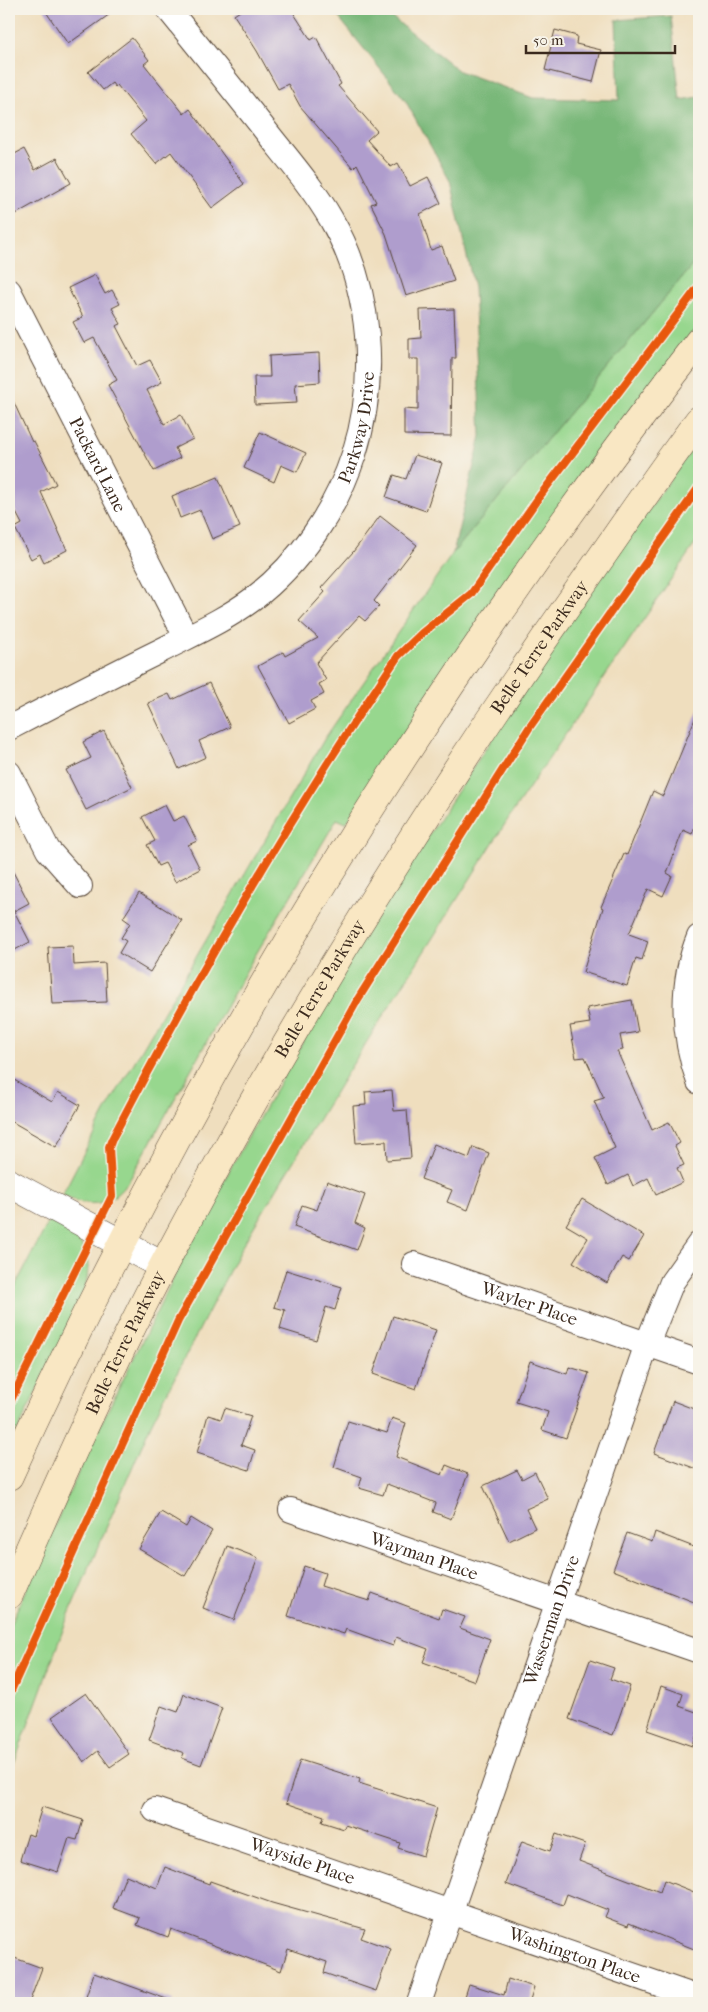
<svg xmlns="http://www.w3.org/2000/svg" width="708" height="2012" viewBox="0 0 708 2012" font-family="'IM FELL French Canon',serif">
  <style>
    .green { fill: #97d78e; stroke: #698056 }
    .forest { fill: #79b879; stroke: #5a714c }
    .building { fill: #af9dcd }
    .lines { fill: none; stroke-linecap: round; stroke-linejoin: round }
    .minor-casing { stroke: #564536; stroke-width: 26 }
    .tertiary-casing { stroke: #564536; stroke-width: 29 }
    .secondary-casing { stroke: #564536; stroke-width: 29 }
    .minor { stroke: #fff; stroke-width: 24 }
    .tertiary { stroke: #fff; stroke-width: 28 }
    .secondary { stroke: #f9e7c3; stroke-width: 28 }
    .cycleway-casing { stroke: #f7f3e8; stroke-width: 11 }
    .cycleway { stroke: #e8590c; stroke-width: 8 }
    .labels { text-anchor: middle; stroke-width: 4; stroke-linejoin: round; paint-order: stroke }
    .street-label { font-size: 18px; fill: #3b2a1e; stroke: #f7f3e8 }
  </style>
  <rect width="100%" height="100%" fill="#f7f3e8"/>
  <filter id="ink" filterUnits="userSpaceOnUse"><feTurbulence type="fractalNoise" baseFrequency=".02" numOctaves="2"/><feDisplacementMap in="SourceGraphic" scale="10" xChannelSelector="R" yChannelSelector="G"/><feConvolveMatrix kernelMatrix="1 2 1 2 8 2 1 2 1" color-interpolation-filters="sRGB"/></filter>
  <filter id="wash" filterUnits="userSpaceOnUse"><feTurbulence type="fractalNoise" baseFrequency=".0096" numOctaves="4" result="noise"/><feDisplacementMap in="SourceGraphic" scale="20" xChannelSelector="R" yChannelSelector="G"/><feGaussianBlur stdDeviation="1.12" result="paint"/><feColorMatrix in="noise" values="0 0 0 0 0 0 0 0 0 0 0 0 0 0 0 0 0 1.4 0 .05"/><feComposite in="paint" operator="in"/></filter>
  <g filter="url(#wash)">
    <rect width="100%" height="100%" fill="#efdebe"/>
    <path class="green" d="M699 257V324L346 823 337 819 250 964 130 1179C111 1207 91 1209 62 1195L105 1112 325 738 453 553Z
      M699 439V538L510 816 342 1081 241 1248 151 1424 67 1619 9 1777V1627L93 1440 187 1251 233 1164 367 930 556 641Z
      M51 1217C81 1240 96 1251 84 1291L9 1449V1298Z"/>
    <path class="forest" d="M332 9H385L393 18 459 71 533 98 619 100 616 20 671 16 680 100 699 97V257L453 553 481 436 474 288 450 181 405 100Z"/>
    <g id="blocks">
      <path class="building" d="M44 9H117L68 44Z
        M243 9H291L311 40 316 37 341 84 338 86 377 131 367 140 391 167 398 163 410 186 428 177 441 203 420 214 431 250 442 246 454 281 406 296 386 234 371 204 376 202 357 164 353 168 300 106 288 84 278 89 257 51 234 15Z
        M555 30 577 36 576 44 601 50 593 82 545 70Z
        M132 38 149 60 144 64 184 114 190 109 244 184 212 208 171 152 156 164 131 134 146 121 117 85 115 87 112 83 103 90 88 72Z
        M24 149 35 170 57 158 71 183 14 215 9 205V157Z
        M95 275 105 294 112 290 120 304 112 308 121 324 116 326 137 366 150 360 162 382 147 390 164 424 181 415 193 439 175 448 180 458 154 471 108 385 117 380 94 338 84 343 73 322 83 317 68 288Z
        M454 309 456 358H452L451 436 404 435V409L418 410V359H409V339L421 338 420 310Z
        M319 353 320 382 295 384 297 403 255 405 254 377H270L269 356Z
        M9 392 32 442 34 441 56 484 41 492 67 550 44 562 40 554 31 559 15 528 22 524 9 499Z
        M260 432 306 453 297 472 281 465 274 482 244 468Z
        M415 455 442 463 426 511 386 497 394 475 406 479Z
        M218 477 240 527 212 539 200 510 180 518 172 496Z
        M380 516 417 545 374 601 379 606 365 621 359 616 316 663 326 680 319 684 324 694 311 701 315 709 289 723 258 666 283 652 285 656 318 638 299 621 325 592 321 588 353 552Z
        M209 683 230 727 199 741 206 757 179 769 148 703 169 694 172 700Z
        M699 709V816L692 834 683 830 667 873 672 876 663 896 648 889 629 934 648 941 642 960 636 958 627 986 583 972 603 908 601 907 624 854 627 855 653 791 663 796Z
        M104 731 132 787 86 810 66 770 91 758 83 742Z
        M165 805 173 821 184 816 197 841 188 845 200 869 175 882 165 863 158 866 147 845 155 841 142 817Z
        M9 864 29 903 14 911 30 942 9 953Z
        M139 893 182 920 150 972 119 953 126 941 121 938 130 923 123 918Z
        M73 946 74 965 105 963 107 1002 52 1004 48 947Z
        M632 1000 638 1032 620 1035 623 1050 617 1051 652 1130 669 1122 680 1143 675 1146 684 1165 677 1168 683 1182 656 1195 648 1178 633 1186 628 1175 608 1185 595 1158 615 1148 594 1101 604 1098 585 1057 576 1058 570 1026 590 1023 587 1008Z
        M9 1077 52 1102 58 1092 80 1105 56 1147 9 1120Z
        M392 1090 394 1111 407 1110 411 1158 387 1160 386 1141 356 1143 353 1106 366 1105 365 1092Z
        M434 1144 469 1158 473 1147 489 1153 468 1210 447 1202 452 1190 421 1179Z
        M327 1181 365 1195 355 1223 365 1228 357 1250 294 1227 302 1205 317 1210Z
        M582 1199 644 1236 629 1261 622 1257 607 1283 573 1262 588 1238 566 1225Z
        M286 1270 342 1287 335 1310 326 1307 316 1340 280 1329 285 1310 274 1307Z
        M393 1316 436 1330 416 1389 373 1374Z
        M530 1361 567 1374 569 1367 589 1373 566 1438 542 1430 548 1412 516 1402Z
        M673 1401 699 1411V1470L654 1453Z
        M225 1408 251 1416 241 1445 255 1450 249 1470 197 1453 208 1415 221 1419Z
        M392 1418 406 1423 396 1457 442 1475 446 1465 468 1474 451 1519 433 1512 436 1503 387 1484 383 1495 359 1488 362 1477 334 1467 348 1421 387 1433Z
        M517 1470 522 1479 535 1472 548 1499 526 1509 535 1528 509 1541 483 1486Z
        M161 1512 186 1527 191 1518 212 1531 185 1576 139 1549Z
        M655 1532 699 1549V1604L613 1570 627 1533 652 1542Z
        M227 1546 258 1558 234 1620 203 1608Z
        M304 1566 325 1573 321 1586 369 1601 372 1593 439 1618 442 1609 465 1617 460 1628 490 1639 475 1681 423 1662 428 1649 396 1637 393 1646 346 1629 344 1634 288 1616Z
        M590 1660 614 1668 610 1679 630 1686 613 1735 569 1719Z
        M661 1686 683 1694 679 1706 699 1713V1727L693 1746 647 1730Z
        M86 1693 129 1754 110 1767 98 1751 84 1762 52 1717Z
        M184 1694 222 1708 201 1765 182 1758 184 1753 149 1740 161 1706 178 1712Z
        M300 1760 360 1779 359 1783 437 1808 423 1856 398 1848 400 1843 345 1825 344 1829 322 1822 324 1816 286 1803Z
        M42 1807 83 1820 77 1840 69 1838 58 1872 20 1860 28 1834 33 1836Z
        M556 1834 585 1844 579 1861 660 1892 664 1880 699 1894V1951L629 1923 628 1926 605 1917 608 1910 567 1894 563 1905 506 1884 522 1841 550 1851Z
        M165 1867 209 1884 210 1881 272 1903 365 1929 361 1938 391 1949 376 1991 324 1973 327 1962 288 1949 281 1971 171 1929 168 1937 137 1925 140 1918 113 1908 126 1875 157 1888Z
        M9 1956 42 1968 29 2003H9Z
        M94 1973 172 2001V2003H84Z
        M508 1979 534 1987 529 2003H463L469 1984 504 1995Z"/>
    </g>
  </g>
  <g filter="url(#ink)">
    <use href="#blocks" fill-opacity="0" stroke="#564536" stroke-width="1"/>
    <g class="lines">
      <g class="minor-casing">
        <g id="minor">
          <path id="s1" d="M9 291 186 637"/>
          <path id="s2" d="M9 728C59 702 109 676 160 651 191 635 225 620 253 599 300 563 336 510 354 454 378 378 372 289 331 219 312 186 286 157 262 126 231 87 200 48 168 9"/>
          <path d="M9 773 48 850 80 886"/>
          <path d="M699 937C680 983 682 1035 699 1082"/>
          <path id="s3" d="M414 1264 699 1362"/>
          <path id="s4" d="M291 1510 699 1651"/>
          <path id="s5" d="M155 1810 699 1998"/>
          <path id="s6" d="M419 2003 647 1344 672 1282 699 1244"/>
        </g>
      </g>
      <g class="tertiary-casing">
        <path id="tertiary" d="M9 1183 163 1266"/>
      </g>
      <g class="secondary-casing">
        <g id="secondary">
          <path d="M9 1476C193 1072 427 691 699 341"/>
          <path id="s7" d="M9 1595C58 1484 107 1373 163 1266 288 1029 430 801 584 582 622 528 659 473 699 420"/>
        </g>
      </g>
      <use href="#minor" class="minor"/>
      <use href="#tertiary" class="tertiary"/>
      <use href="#secondary" class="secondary"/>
      <g class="cycleway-casing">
        <path id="cycleway" d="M9 1404 112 1196 109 1147 112 1139C198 973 293 811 398 656L422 633 471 594 539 497 699 286
          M9 1695 178 1321 358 999 529 728 699 487"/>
      </g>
      <use href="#cycleway" class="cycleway"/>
    </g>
  </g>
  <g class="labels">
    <g class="street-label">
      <text dy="6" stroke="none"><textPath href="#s2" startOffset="482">Parkway Drive</textPath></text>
      <text dy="6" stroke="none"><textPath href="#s1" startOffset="195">Packard Lane</textPath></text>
      <text dy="6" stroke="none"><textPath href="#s7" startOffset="1088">Belle Terre Parkway</textPath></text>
      <text dy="6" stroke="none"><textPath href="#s7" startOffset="682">Belle Terre Parkway</textPath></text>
      <text dy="6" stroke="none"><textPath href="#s3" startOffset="122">Wayler Place</textPath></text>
      <text dy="6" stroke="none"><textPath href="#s7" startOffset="278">Belle Terre Parkway</textPath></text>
      <text dy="6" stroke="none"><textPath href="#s4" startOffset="141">Wayman Place</textPath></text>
      <text dy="6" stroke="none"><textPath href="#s6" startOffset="405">Wasserman Drive</textPath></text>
      <text dy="6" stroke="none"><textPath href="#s5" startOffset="156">Wayside Place</textPath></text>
      <text dy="6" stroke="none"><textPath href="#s5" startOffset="444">Washington Place</textPath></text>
    </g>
  </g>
  <rect width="708" height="2012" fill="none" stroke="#f7f3e8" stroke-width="30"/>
  <path d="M526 45v8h149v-8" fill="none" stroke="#3b2a1e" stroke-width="2.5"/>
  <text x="533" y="45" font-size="15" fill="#3b2a1e" stroke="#f7f3e8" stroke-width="4" paint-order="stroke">50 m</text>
</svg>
